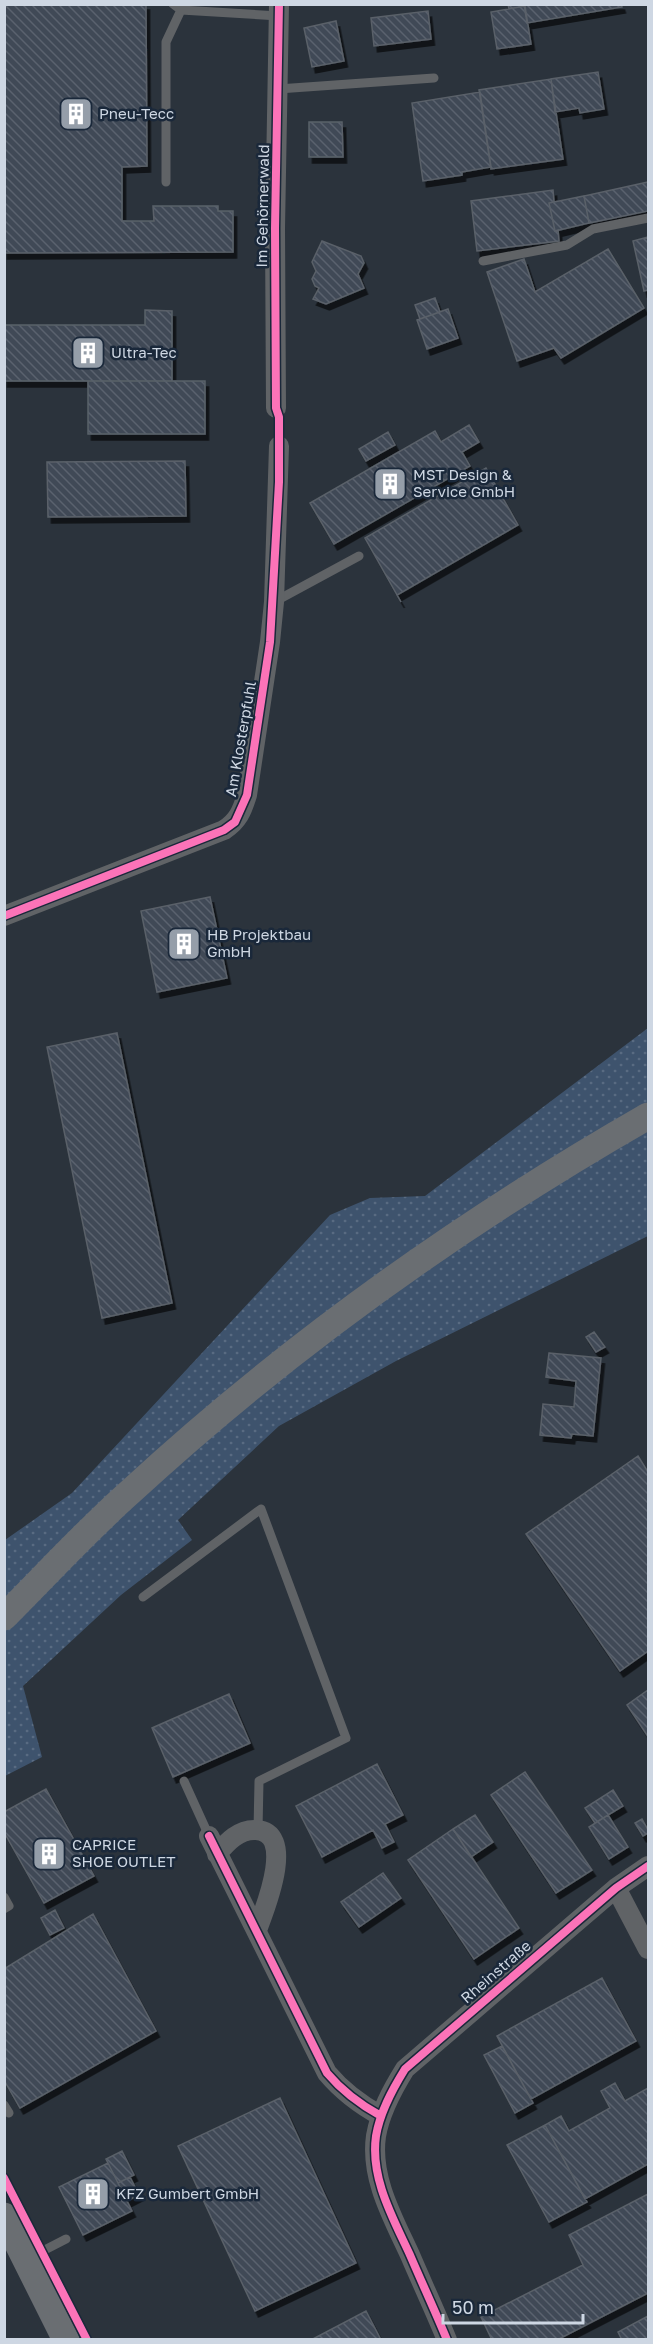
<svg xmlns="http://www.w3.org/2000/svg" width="653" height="2344" viewBox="0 0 653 2344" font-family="'Golos Text',sans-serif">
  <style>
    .grass { fill: url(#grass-dots) }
    .building { fill: url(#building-back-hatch); stroke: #5a6169; stroke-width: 1.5; filter: url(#shadow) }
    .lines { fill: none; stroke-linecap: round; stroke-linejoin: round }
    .service { stroke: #606366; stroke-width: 9 }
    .minor { stroke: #606366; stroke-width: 20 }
    .secondary { stroke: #6a6e72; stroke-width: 27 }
    .cycleway-casing { stroke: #1a283a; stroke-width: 11 }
    .cycleway { stroke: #fb73b8; stroke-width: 8 }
    .labels { text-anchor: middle; stroke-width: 5; stroke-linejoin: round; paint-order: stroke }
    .poi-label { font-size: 15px; fill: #ced7e3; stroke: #1a283a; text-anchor: start }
    .street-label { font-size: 15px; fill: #ced7e3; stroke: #1a283a }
  </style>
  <defs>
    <pattern id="grass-dots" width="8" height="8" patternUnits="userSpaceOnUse" patternTransform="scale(1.5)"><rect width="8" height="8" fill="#3e536d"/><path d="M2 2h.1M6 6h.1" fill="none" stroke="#596b82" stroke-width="1.8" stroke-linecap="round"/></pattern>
    <pattern id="building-back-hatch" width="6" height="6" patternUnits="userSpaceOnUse" patternTransform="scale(1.5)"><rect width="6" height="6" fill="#404956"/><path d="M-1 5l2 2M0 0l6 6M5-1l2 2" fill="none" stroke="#5a626e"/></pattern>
    <filter id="shadow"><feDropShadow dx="3.5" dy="6" stdDeviation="0" flood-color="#0009"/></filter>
  </defs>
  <rect width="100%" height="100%" fill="#2b333c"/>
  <path class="grass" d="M648 1028V1236L396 1361 279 1426 178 1520 192 1540 121 1595 23 1686 42 1757 5 1776V1540L72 1493 330 1215 370 1198 425 1196Z"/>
  <path class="building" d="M4 4H146L147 166 122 167V221H154L153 206H218V211H233V252L4 253Z
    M508 4H524L525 6 509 9Z
    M524 4H621L622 7 527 23Z
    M525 6 531 44 497 49 491 12Z
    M428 11 431 39 374 46 371 18Z
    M336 21 344 61 312 67 304 28Z
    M598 72 604 109 580 113 579 108 555 112 551 79Z
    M551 79 563 159 491 169 479 90Z
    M480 92 491 167 462 172V175L423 181 412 103Z
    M309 122H342L343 157H309Z
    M648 182V211L589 223 584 196Z
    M553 190 554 202 549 203 555 231 558 230 559 241 477 251 471 201Z
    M584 196 589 223 555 231 549 203Z
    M648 237V290L644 291 633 241Z
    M322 241 361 256 364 263 358 274 364 288 326 304 313 299 319 288 315 286 312 279 316 271 312 262Z
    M608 249 644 308 561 358 554 348 517 361 487 272 524 259 535 292Z
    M435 298 440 312 420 319 415 305Z
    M448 309 458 338 427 349 417 320Z
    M145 310 172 311V381H4V325H145Z
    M88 381H205V434H88Z
    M469 425 479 442 462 452 470 466 334 544 310 503 435 431 441 442Z
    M388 432 395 445 366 461 359 449Z
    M185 461 186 516 48 517 47 462Z
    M486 468 518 525 397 595 401 602 365 538Z
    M210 897 227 978 157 992 141 911Z
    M117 1033 172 1303 102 1318 47 1047Z
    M594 1332 605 1347 596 1352 586 1337Z
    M549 1353 601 1358 593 1436 572 1434 571 1438 540 1435 543 1404 574 1407 576 1381 546 1377Z
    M638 1456 648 1472V1651L620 1671 526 1534Z
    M648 1690V1734L647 1735 627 1705Z
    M229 1694 250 1743 173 1777 152 1728Z
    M377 1764 403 1815 385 1824 394 1842 382 1848 373 1830 322 1857 296 1806Z
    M525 1772 592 1870 556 1893 491 1795Z
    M46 1789 94 1876 44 1903 4 1832V1812Z
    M613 1790 623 1806 595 1823 585 1808Z
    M475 1815 493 1842 471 1857 453 1829Z
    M608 1815 628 1847 609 1859 589 1827Z
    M642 1819 648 1830V1833L643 1836 635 1823Z
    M453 1829 519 1928 474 1959 408 1860Z
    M383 1873 401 1898 359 1927 341 1902Z
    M55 1910 64 1928 50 1935 41 1918Z
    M93 1914 156 2031 20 2108 4 2080V1969Z
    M602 1978 636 2041 531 2099 497 2036Z
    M502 2046 533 2103 515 2113 484 2055Z
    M615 2083 625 2101 648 2088V2164L585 2199 545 2125 561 2116 569 2131 610 2108 601 2091Z
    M280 2098 356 2263 255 2311 178 2146Z
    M545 2125 587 2202 549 2222 507 2145Z
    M122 2151 134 2175 118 2183 106 2159Z
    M108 2163 132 2211 83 2235 59 2187Z
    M130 2177 139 2195 127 2201 118 2183Z
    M648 2194V2293L557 2340H492L481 2317 583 2265 569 2235Z
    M366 2311 381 2340H311Z
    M648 2316V2340H622L618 2332Z"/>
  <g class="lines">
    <path class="service" d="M173 4 181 10 279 16
      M278 89 434 78
      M166 182V42L181 10
      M483 261 567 245 593 229 648 218
      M274 602 359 556
      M143 1597 261 1509 346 1738 259 1781 258 1830
      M184 1781 209 1836
      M4 1897 9 1906 4 1909
      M4 2105 9 2113
      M29 2258 66 2239"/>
    <path class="minor" d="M276 408 275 228 279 4
      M4 916 224 830C238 821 242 811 247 795L270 642 274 602 279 446
      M209 1836 327 2073C343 2092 359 2104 381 2116
      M217 1854C227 1842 239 1829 256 1830 297 1832 264 1911 257 1930
      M616 1888 648 1949
      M447 2340C435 2311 422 2283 410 2255 393 2218 370 2178 376 2136 380 2112 392 2090 405 2069L616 1888 648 1866"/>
    <path class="secondary" d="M4 1617C46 1575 86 1531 130 1492 287 1347 463 1222 648 1116
      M4 2216 66 2340"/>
    <g class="cycleway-casing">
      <path id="cycleway" d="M4 916 224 830 235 822 247 795 270 642 279 482V417L276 408 275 228 279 4
        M209 1836 327 2073C343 2092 359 2104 381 2116
        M4 2178 87 2340
        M447 2340C435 2311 422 2283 410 2255 393 2218 370 2178 376 2136 380 2112 392 2090 405 2069L616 1888 648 1866"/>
    </g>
    <use href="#cycleway" class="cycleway"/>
  </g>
  <defs>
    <g id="building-square" transform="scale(1.725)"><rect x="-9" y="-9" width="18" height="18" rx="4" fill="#959ea9" stroke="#1a283a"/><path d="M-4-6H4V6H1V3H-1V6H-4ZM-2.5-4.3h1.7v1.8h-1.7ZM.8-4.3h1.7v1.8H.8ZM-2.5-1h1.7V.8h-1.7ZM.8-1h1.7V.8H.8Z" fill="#fff"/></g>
  </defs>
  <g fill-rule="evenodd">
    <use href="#building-square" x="76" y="114"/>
    <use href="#building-square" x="88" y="353"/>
    <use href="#building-square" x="390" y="484"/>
    <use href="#building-square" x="184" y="944"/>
    <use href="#building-square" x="49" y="1854"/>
    <use href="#building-square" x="93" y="2194"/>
  </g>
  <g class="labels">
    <g class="poi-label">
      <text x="99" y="119">Pneu-Tecc</text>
      <text x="111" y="358">Ultra-Tec</text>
      <text x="413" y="480">MST Design &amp;<tspan x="413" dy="17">Service GmbH</tspan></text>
      <text x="207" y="940">HB Projektbau<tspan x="207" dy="17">GmbH</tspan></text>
      <text x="72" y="1850">CAPRICE<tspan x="72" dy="17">SHOE OUTLET</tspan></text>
      <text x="116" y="2199">KFZ Gumbert GmbH</text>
    </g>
    <g class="street-label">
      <text transform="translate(263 206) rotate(-89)" y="5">Im Gehörnerwald</text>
      <text transform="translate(241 739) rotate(-80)" y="5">Am Klosterpfuhl</text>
      <text transform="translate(496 1972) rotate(-41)" y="5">Rheinstraße</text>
    </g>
  </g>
  <rect width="653" height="2344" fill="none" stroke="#ced7e3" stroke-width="12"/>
  <path d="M443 2314v9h140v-9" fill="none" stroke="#ced7e3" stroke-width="3"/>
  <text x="452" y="2314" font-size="18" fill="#ced7e3" stroke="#1a283a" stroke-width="4.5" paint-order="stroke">50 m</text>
</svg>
